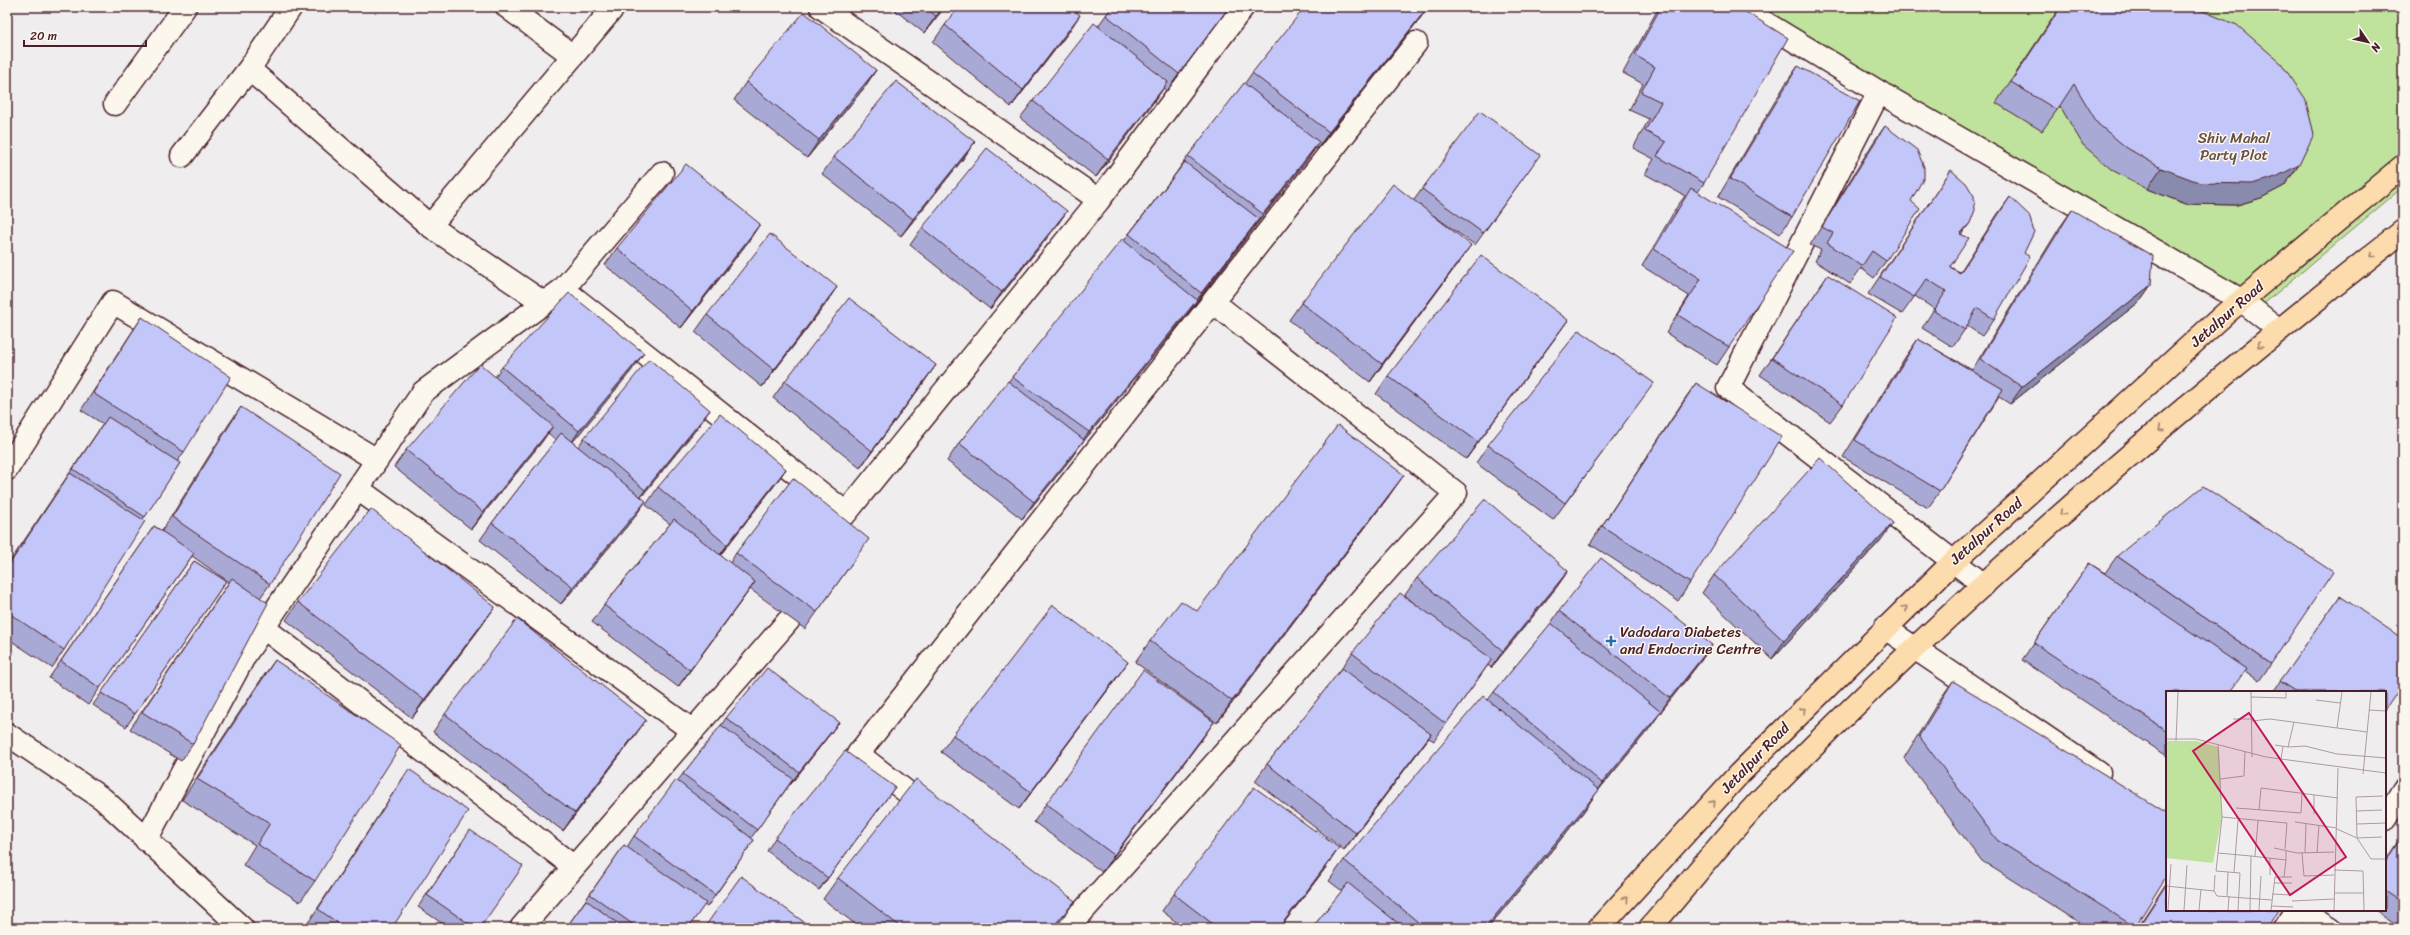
<svg xmlns="http://www.w3.org/2000/svg" width="2410" height="935" viewBox="0 0 2410 935" font-family="Sriracha,sans-serif">
  <style>
    .green { fill: #bfe39c; stroke: #848164 }
    .lines { fill: none; stroke-linecap: round; stroke-linejoin: round }
    .minor-casing { stroke: #4a1f2b; stroke-width: 25 }
    .major-casing { stroke: #4a1f2b; stroke-width: 25 }
    .minor { stroke: #fbf7ec; stroke-width: 22 }
    .major { stroke: #fcdcac; stroke-width: 22 }
    .wall { fill: #a8aad5; stroke: #4a1f2b }
    .shaded-wall { fill: #888bae; stroke: #4a1f2b }
    .building { fill: #c3c6f8; stroke: #4a1f2b }
    .oneway { stroke: #a37e6c }
    .poi-dot { fill: #1f6fb2; stroke: #fbf7ec; stroke-width: 1.5 }
    .labels { text-anchor: middle; stroke-width: 3; stroke-linejoin: round; paint-order: stroke }
    .park-label { font-size: 15px; fill: #675047; stroke: #fbf7ec }
    .street-label { font-size: 15px; fill: #4a1f2b; stroke: #fbf7ec }
    .poi-label { font-size: 15px; fill: #4a1f2b; stroke: #fbf7ec; text-anchor: start }
    .inset-road { fill: none; stroke: #ae9ba0; stroke-width: 1 }
    .view { fill: #c2185b; fill-opacity: 0.15; stroke: #c2185b; stroke-width: 2 }
    .inset-edge { fill: none; stroke: #4a1f2b; stroke-width: 2 }
  </style>
  <rect width="100%" height="100%" fill="#f0edee"/>
  <filter id="ink" filterUnits="userSpaceOnUse"><feTurbulence type="fractalNoise" baseFrequency=".025" numOctaves="2"/><feDisplacementMap in="SourceGraphic" scale="8" xChannelSelector="R" yChannelSelector="G"/><feConvolveMatrix kernelMatrix="1 2 1 2 8 2 1 2 1" color-interpolation-filters="sRGB"/></filter>
  <g filter="url(#ink)">
    <path class="green" d="M1739 7H2403V187L2247 318Z"/>
    <g class="lines">
      <g class="minor-casing">
        <path id="minor" d="M507 7 573 56
          M821 7 1099 200
          M1739 7 1879 92 2241 300 2278 329
          M249 69 430 226
          M1879 92 1728 388 1984 585
          M115 104 185 7
          M182 156 249 69 291 7
          M563 289 846 513 1099 200 1243 7
          M544 303 430 226 614 7
          M7 469 113 302 377 460
          M358 489 693 731
          M264 628 574 867
          M1885 628 2099 773
          M7 734 103 799 242 928
          M930 810 858 754 1416 43
          M2385 819 2403 790
          M146 840 245 655 423 392 563 289 662 173
          M1043 896 1075 920
          M2302 910 2331 928
          M521 928 789 620
          M1068 928 1456 493 1213 302
          M2285 928 2297 910"/>
      </g>
      <g class="major-casing">
        <path id="major" d="M1599 928 1739 774 1953 562 2226 313 2403 166
          M1650 928C1691 881 1729 831 1772 788 1969 587 2183 404 2403 231"/>
      </g>
      <use href="#minor" class="minor"/>
      <use href="#major" class="major"/>
    </g>
    <path class="wall" d="M891 7H945L924 33Z
      M1112 7H1229L1167 91 1163 88 1156 99 1096 177 1020 118 1033 101 1098 26Z
      M1429 7 1317 149 1316 148 1307 160 1252 230 1185 317 1078 448 1072 457 1022 519 947 461 959 443 1012 377 1124 240 1176 173 1188 156 1245 83 1252 73Z
      M1659 7H1738L1704 183 1698 192 1729 347 1717 365 1666 333 1689 296 1642 266 1678 205 1685 196 1645 174 1654 159 1633 148 1649 119 1629 110 1643 84 1623 73Z
      M2060 7H2193L2299 165 2284 186 2261 198 2237 205 2186 204 2147 189 2112 170 2083 145 2060 106 2042 131 1996 103Z
      M945 25 1068 33 1011 107 933 42Z
      M1798 66 1792 217 1780 234 1718 197 1786 83Z
      M876 70 864 88 807 158 734 100 746 82Z
      M1885 126 1911 201 1886 261 1874 278 1861 268 1850 284 1815 261 1821 250 1810 245 1873 143Z
      M834 157 963 159 901 236 822 174Z
      M1531 167 1475 245 1433 215 1459 262 1370 382 1289 320 1301 303 1414 200 1422 189Z
      M1951 170 1970 223 1961 235 1950 267 1960 272 1997 215 2010 197 1994 319 1982 336 1967 326 1953 347 1922 328 1934 309 1915 296 1902 314 1868 294Z
      M2072 210 2151 285 2139 302 2010 404 1999 397 1940 491 1928 508 1843 457 1906 356 1918 339 1972 370 2060 227Z
      M1067 211 1055 228 990 309 910 245 922 228Z
      M748 242 681 328 605 265 617 248Z
      M1828 275 1843 405 1830 422 1760 375Z
      M825 305 762 387 695 332 707 315Z
      M142 317 184 452 177 462 180 463 143 519 64 650 52 668 7 638V566L58 490 103 424 81 410 130 335Z
      M1568 320 1466 459 1376 394 1388 376Z
      M936 365 924 382 860 468 773 398 785 381Z
      M502 367 632 370 572 442 578 447 584 438 698 427 641 497 634 518 561 604 480 540 492 523 556 440 548 433 541 443 471 529 394 467 406 450 495 377Z
      M1696 383 1690 583 1678 601 1590 544 1684 400Z
      M1641 400 1553 520 1476 463 1488 445Z
      M241 407 270 584 260 598 193 744 181 761 130 729 229 582 192 556 88 705 49 678 154 526 162 531 229 424Z
      M786 469 774 486 720 555 730 563 736 553 857 556 805 629 750 589 678 687 592 622 604 605 670 524 646 505 658 487Z
      M1389 496 1217 723 1135 662 1150 641 1197 611Z
      M1881 540 1772 659 1702 593 1714 575Z
      M2117 556 2271 664 2259 681 2245 671 2167 692V756L2022 660 2089 563 2105 573Z
      M194 561 226 581 126 727 93 705Z
      M1568 571 1556 588 1491 668 1488 665 1434 741 1429 738 1419 751 1344 850 1255 781 1267 764 1340 671 1352 653 1416 605 1405 595 1417 578Z
      M2340 596 2385 692H2273Z
      M298 602 483 624 412 718 286 620Z
      M1559 611 1712 645 1700 662 1661 711 1649 729 1597 792 1584 811 1488 928H1312L1342 891 1329 881 1344 860 1488 700 1494 692 1549 626Z
      M275 660 315 881 300 902 243 865 255 845 182 800 260 681Z
      M1116 679 1019 809 941 752 953 735Z
      M1953 681 2135 927 2134 928H2088L1982 861 1904 758 1938 702Z
      M445 714 634 737 563 831 433 732Z
      M726 718 839 722 830 734 790 785V784L751 838 754 840 707 907 704 905 688 928H566L624 845 627 847 634 836 720 727Z
      M1214 722 1202 739 1102 872 1034 822 1046 804Z
      M409 769 392 928H309L306 926 397 787Z
      M886 799 819 890 767 851 775 838Z
      M2403 835V928H2402L2375 910H2385V863Z
      M462 842 480 928H449L418 907Z
      M1327 866 1280 928H1184L1162 911 1174 894Z
      M838 878 1060 922 1055 928H860L823 899Z
      M2167 882V910L2267 928H2137Z"/>
    <path class="shaded-wall" d="M944 7H945L924 33 936 16Z
      M1229 7 1223 16 1167 91 1179 74Z
      M1428 7H1429L1317 149 1329 132Z
      M1080 15 1068 33 1011 107 1023 90Z
      M876 70 864 88 807 158 819 140Z
      M1168 82 1156 99 1096 177 1108 159Z
      M975 142 963 159 901 236 913 219Z
      M1319 142 1307 160 1252 230 1185 317 1078 448 1072 457 1022 519 1034 502 1082 441 1089 432 1196 301 1263 214Z
      M2299 165 2284 186 2261 198 2237 205 2186 204 2147 189 2161 168Z
      M1067 211 1055 228 990 309 1002 292Z
      M760 224 748 242 681 328 693 311Z
      M1471 245 1459 262 1370 382 1382 364Z
      M2151 285 2139 302 2010 404 2022 387Z
      M837 287 825 305 762 387 774 370Z
      M1568 320 1556 337 1466 459 1478 442Z
      M644 353 632 370 567 449 579 431Z
      M936 365 924 382 860 468 872 451Z
      M710 410 698 427 633 507 645 490Z
      M553 426 541 443 471 529 483 512Z
      M786 469 774 486 715 562 727 545Z
      M1404 475 1389 496 1217 723 1232 701Z
      M646 501 634 518 561 604 573 587Z
      M1893 523 1881 540 1772 659 1784 641Z
      M1568 571 1556 588 1491 668 1503 651Z
      M755 582 743 599 678 687 690 670Z
      M495 607 483 624 412 718 424 700Z
      M1712 645 1700 662 1660 713 1661 712 1649 729 1597 792 1584 811 1488 928H1485L1591 799 1602 783 1659 714 1670 698Z
      M1128 662 1116 679 1019 809 1031 792Z
      M646 720 634 737 563 831 575 813Z
      M839 722 830 734 790 785 799 772Z
      M1214 722 1202 739 1102 872 1114 855Z
      M1431 734 1419 751 1344 850 1356 833Z
      M895 787 886 799 819 890 828 878Z
      M1339 848 1327 866 1280 928H1279Z
      M1075 901 1060 922 1055 928H1052Z"/>
    <path class="building" d="M925 7H944L936 16Z
      M959 7H1070L1080 15 1023 90 945 25Z
      M1112 7H1229L1179 74 1106 15Z
      M1305 7H1428L1329 132 1252 73Z
      M1661 7H1738L1788 38 1704 183 1657 156 1666 142 1645 131 1661 102 1641 92 1655 67 1635 55Z
      M2061 7H2193L2237 25 2281 63 2305 98 2314 134 2299 165 2276 177 2252 184 2201 183 2161 168 2127 148 2098 124 2074 84 2057 110 2011 82Z
      M804 12 876 70 819 140 746 82Z
      M1094 23 1168 82 1108 159 1033 101Z
      M1798 66 1860 101 1792 217 1730 179Z
      M896 81 975 142 913 219 834 157Z
      M1244 83 1319 142 1263 214 1188 156Z
      M1480 111 1540 155 1483 233 1422 189Z
      M1885 126 1917 150 1924 167V177L1911 201 1920 209 1886 261 1872 251 1862 266 1827 243 1833 233 1822 227Z
      M987 148 1067 211 1002 292 922 228Z
      M1185 162 1259 219 1201 293 1129 234Z
      M686 164 760 224 693 311 617 248Z
      M1951 170 1966 183 1974 196 1975 210 1970 223 1960 234 1969 238 1950 267 1960 273 2010 197 2029 215 2034 232 2024 253 2030 257 1994 319 1977 308 1965 330 1934 311 1946 291 1927 279 1914 297 1880 277Z
      M1393 184 1471 245 1382 364 1301 303Z
      M1691 188 1793 251 1729 347 1678 315 1701 279 1654 249Z
      M2072 210 2153 256 2151 285 2022 387 1980 359Z
      M770 234 837 287 774 370 707 315Z
      M1122 239 1197 300 1089 432 1012 377Z
      M1481 255 1568 320 1478 442 1388 376Z
      M1828 275 1897 318 1843 405 1772 358Z
      M569 293 644 353 579 431 502 367Z
      M849 298 936 365 872 451 785 381Z
      M142 317 231 377 184 452 93 393Z
      M1579 330 1654 383 1565 503 1488 445Z
      M1918 339 2003 389 1940 491 1855 440Z
      M649 359 710 410 645 490 584 438Z
      M480 364 553 426 483 512 406 450Z
      M1008 381 1084 440 1034 502 959 443Z
      M1696 383 1782 437 1690 583 1602 526Z
      M241 407 340 473 270 584 172 517Z
      M720 414 786 469 727 545 658 487Z
      M108 417 180 463 145 517 73 469Z
      M1338 425 1404 475 1232 701 1150 641 1181 601 1197 611Z
      M561 433 646 501 573 587 492 523Z
      M1820 458 1893 523 1784 641 1714 575Z
      M70 473 145 521 64 650 7 612V568Z
      M793 478 869 539 817 612 736 553Z
      M2203 486 2333 572 2271 664 2117 556Z
      M1485 499 1568 571 1503 651 1417 578Z
      M371 509 495 607 424 700 298 602Z
      M674 519 755 582 690 670 604 605Z
      M154 526 194 553 100 688 61 661Z
      M1601 558 1712 645 1670 698 1559 611Z
      M194 561 226 581 135 714 101 693Z
      M2089 563 2246 669 2230 692H2167V731L2034 643Z
      M232 578 268 603 193 744 142 712Z
      M1400 593 1492 659 1446 724 1352 653Z
      M2340 596 2403 639V684L2385 710V692H2297L2280 681Z
      M1053 605 1128 662 1031 792 953 735Z
      M517 619 646 720 575 813 445 714Z
      M1551 623 1661 712 1602 783 1494 692Z
      M275 660 401 745 315 881 257 844 270 823 197 779Z
      M767 668 839 722 799 772 726 718Z
      M1342 668 1431 734 1356 833 1267 764Z
      M1143 670 1214 722 1114 855 1046 804Z
      M1953 681 2167 813V875L2135 927 1997 840 1919 736Z
      M1483 696 1599 790 1485 928H1425L1344 860Z
      M721 725 793 779 757 830 683 774Z
      M845 751 895 787 828 878 775 838Z
      M409 769 468 811 392 928H345L318 909Z
      M916 779 1075 901 1052 928H902L838 878Z
      M676 780 754 840 715 895 634 836Z
      M1254 787 1339 848 1279 928H1218L1174 894Z
      M470 830 523 866 480 928H475L427 895Z
      M2403 836V903L2385 891V864Z
      M624 845 706 903 688 928H638L590 894Z
      M741 876 812 928H704Z
      M1348 883 1404 928H1312Z
      M2167 883V910H2278L2267 928H2138Z
      M586 900 624 928H566Z"/>
    <defs><path id="oneway-chevron" d="M-2-3.5L2.5 0L-2 3.5" fill="none" stroke-width="1.6" stroke-linecap="round" stroke-linejoin="round"/></defs>
    <g class="oneway">
      <use href="#oneway-chevron" transform="translate(2372 255) rotate(142)"/>
      <use href="#oneway-chevron" transform="translate(2260 345) rotate(140)"/>
      <use href="#oneway-chevron" transform="translate(2161 429) rotate(140)"/>
      <use href="#oneway-chevron" transform="translate(2062 513) rotate(140)"/>
      <use href="#oneway-chevron" transform="translate(1905 608) rotate(-45)"/>
      <use href="#oneway-chevron" transform="translate(1803 710) rotate(-45)"/>
      <use href="#oneway-chevron" transform="translate(1713 803) rotate(-48)"/>
      <use href="#oneway-chevron" transform="translate(1626 899) rotate(-48)"/>
    </g>
  </g>
  <path class="poi-dot" d="M1609 635h4v4h4v4h-4v4h-4v-4h-4v-4h4z"/>
  <g class="labels">
    <g class="park-label">
      <text x="2234" y="143">Shiv Mahal<tspan x="2234" dy="17">Party Plot</tspan></text>
    </g>
    <g class="street-label">
      <text transform="translate(2227 314) rotate(-41)" y="5">Jetalpur Road</text>
      <text transform="translate(1986 531) rotate(-42)" y="5">Jetalpur Road</text>
      <text transform="translate(1755 758) rotate(-46)" y="5">Jetalpur Road</text>
    </g>
    <g class="poi-label">
      <text x="1620" y="637">Vadodara Diabetes<tspan x="1620" dy="17">and Endocrine Centre</tspan></text>
    </g>
  </g>
  <g transform="translate(2166 691)">
    <rect width="220" height="220" fill="#f0edee"/>
    <path d="M0 50H30L53 56 56 126 47 172 0 167Z" fill="#bfe39c"/>
    <path class="inset-road" d="M85 1 86 66M85 6 120 7V1M150 9 174 12M203 19 220 20M67 28H86M86 30 104 28 201 41M171 37 176 1M0 48H30L100 66 220 82M10 50 12 1M52 54 56 126 50 180 74 182 72 219M109 54 122 56 128 31M122 56 139 55 171 63 220 67M115 68 117 55M197 83 205 1M54 88 78 85 79 61M217 105 190 106 191 147 205 168H220M70 117 135 122 136 102M93 119 95 97 172 107M190 120 216 119M148 123V104M56 126 121 132 119 158M129 131 171 137M191 133 220 132M171 138 191 147 216 146M108 157 131 162 168 161M52 162 85 165M136 162 138 185 168 184M139 162 140 133M151 162 153 134M89 165 92 130M168 179 197 180 198 219M68 182 72 129M49 184 48 200 51 205 106 209M104 184V167M118 186 120 169M108 192H126M0 195 48 200M168 202H197M106 203 125 204M61 205 62 181M126 210 168 208M105 215 127 216M2 219 5 173M18 219 21 174M33 219 35 198M62 219 63 205M84 219 85 165 120 169V159M93 219 95 185M105 219 109 186H126M168 219 172 77"/>
    <path class="view" d="M83 22 180 166 124 204 27 60Z"/>
    <rect width="220" height="220" class="inset-edge"/>
  </g>
  <rect width="2410" height="935" fill="none" stroke="#fbf7ec" stroke-width="24"/>
  <rect x="12" y="12" width="2386" height="911" fill="none" stroke="#4a1f2b" stroke-width="1.5" filter="url(#ink)"/>
  <g transform="translate(2368 42) rotate(124)" stroke="#fbf7ec" stroke-width="3" paint-order="stroke">
  <path d="M0-3L7 15L0 10L-7 15Z" fill="#4a1f2b"/>
  <text y="-6" font-size="11" font-weight="bold" text-anchor="middle" fill="#4a1f2b">N</text>
  </g>
  <path d="M24 40v6h122v-6" fill="none" stroke="#4a1f2b" stroke-width="2"/>
  <text x="30" y="40" font-size="12" fill="#4a1f2b" stroke="#fbf7ec" stroke-width="3" paint-order="stroke">20 m</text>
</svg>
